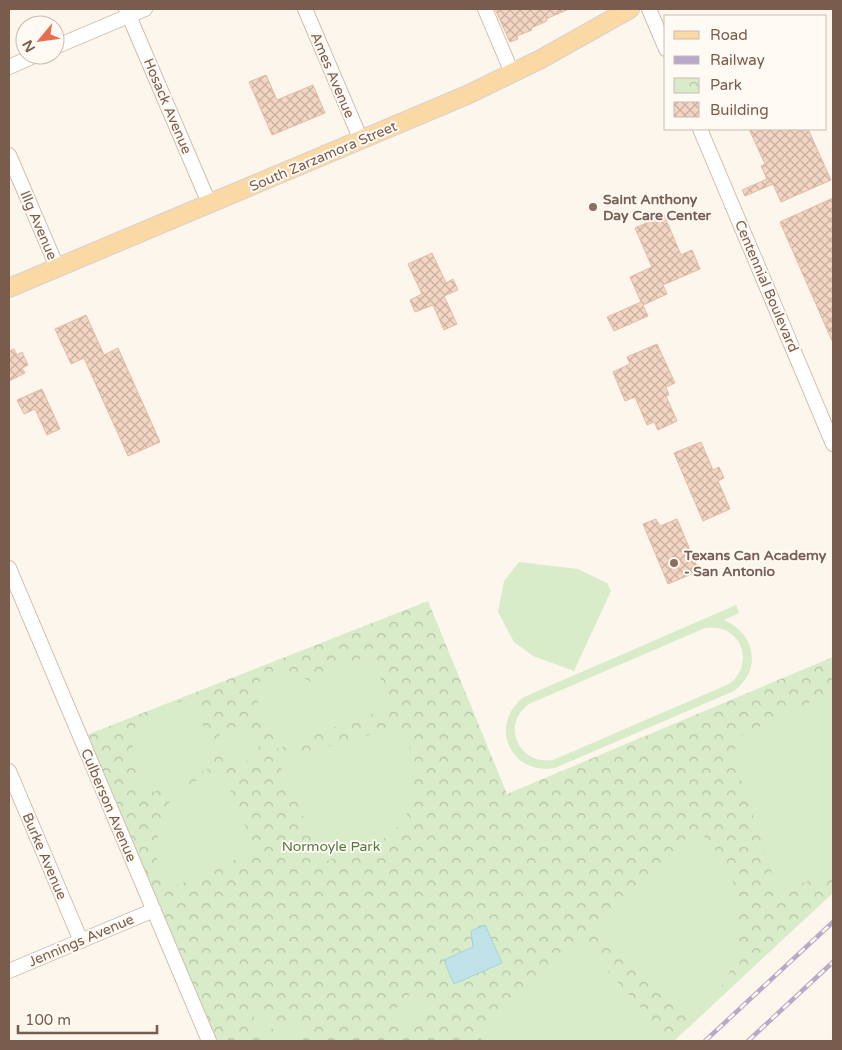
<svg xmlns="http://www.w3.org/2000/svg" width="842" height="1050" viewBox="0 0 842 1050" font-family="'Varela Round',sans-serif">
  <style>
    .park { fill: url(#park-crowns) }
    .pitch { fill: #d8ecc9; fill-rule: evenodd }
    .water { fill: #bfe3e8; stroke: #a5d3da }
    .building { fill: url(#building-cross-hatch); stroke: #e6bba3 }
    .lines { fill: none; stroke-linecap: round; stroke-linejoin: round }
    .minor-casing { stroke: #d1beb0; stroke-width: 16 }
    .major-casing { stroke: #dad1cd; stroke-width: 20 }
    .minor { stroke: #fff; stroke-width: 14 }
    .major { stroke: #fbd9a5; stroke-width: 18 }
    .rail-casing { stroke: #b9a8c9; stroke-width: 4.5 }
    .rail { stroke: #fffaf3; stroke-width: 2.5; stroke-dasharray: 8; stroke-linecap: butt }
    .education-dot { fill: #8d6e63; stroke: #fffaf3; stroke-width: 2 }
    .labels { text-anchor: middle; stroke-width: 4; stroke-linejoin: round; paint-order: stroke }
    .street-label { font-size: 14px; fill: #7a5c4d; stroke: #fffaf3 }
    .education-label { font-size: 14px; font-weight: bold; fill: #785e54; stroke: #fffaf3; text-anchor: start }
    .park-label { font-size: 14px; fill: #537a41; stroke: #fffaf3 }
  </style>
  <defs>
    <pattern id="park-crowns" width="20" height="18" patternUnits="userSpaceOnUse" patternTransform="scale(1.25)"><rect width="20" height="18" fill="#d8ecc9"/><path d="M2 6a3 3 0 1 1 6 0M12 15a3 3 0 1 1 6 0" fill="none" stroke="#b4c2a5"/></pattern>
    <pattern id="building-cross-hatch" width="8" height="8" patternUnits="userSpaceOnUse" patternTransform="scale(1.25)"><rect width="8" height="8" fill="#f3d5c3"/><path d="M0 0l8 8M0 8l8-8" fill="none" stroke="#cab0a1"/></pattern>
  </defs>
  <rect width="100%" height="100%" fill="#fdf6ec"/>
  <path class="park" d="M428 601 507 794 833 657V893L674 1041H216L84 736Z"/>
  <path class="pitch" d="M519 562 578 569 607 583 611 591 574 671 533 656 514 642 498 612 504 581Z
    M736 605 739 613 724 620C756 634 762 670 734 691L555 768C510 776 488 724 524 697ZM705 628C740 622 757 663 729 684L553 760C519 765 500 725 529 704Z
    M373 655 388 701 383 710 337 726 278 749 251 685C289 669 295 670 328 693L323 672Z
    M833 691V873L778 891 733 755 738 737Z
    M192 697 215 757 210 768 144 796C132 765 130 753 136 720Z
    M249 724 261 753 255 759 229 765 218 737 223 730Z
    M401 726 412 755 414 780 407 814 392 835 324 862 281 768 284 759Z
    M221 769 253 844 247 854 170 888 157 860 158 832 164 811 177 790Z
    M697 828C710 843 725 860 732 879 744 908 740 965 719 990 710 1000 698 1009 688 1019L601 929V917Z
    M581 942 667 1036 661 1041H484L477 1035 568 946Z
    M414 991 428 1005 403 1029 389 1015Z
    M270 1009 274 1016 257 1024 253 1016Z
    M275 1018 278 1026 261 1033 257 1026Z
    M298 1022 304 1036 291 1041H270L268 1036Z"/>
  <path class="water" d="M485 925 502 963 454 984 445 963 446 959 473 947 471 931Z"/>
  <path class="building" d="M495 9H569L546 19 547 21 531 28 532 30 517 36 518 39 510 42Z
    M266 75 277 100 313 85 325 113 272 135 249 82Z
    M749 129H808L831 180 781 202 773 184 745 196 742 190 767 179 761 166 765 164Z
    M833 198V343L780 222Z
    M664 215 681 255 692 250 700 269 663 285 667 294 643 305 648 316 614 331 607 317 641 302 630 277 652 267 635 228Z
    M432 253 446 283 453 279 458 290 444 296 457 324 444 330 433 305 415 312 410 300 422 294 408 264Z
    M86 315 104 355 118 348 160 442 128 456 84 358 71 364 55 329Z
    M657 344 675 383 666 387 669 395 666 396 677 421 658 430 654 422 647 425 635 397 625 401 613 372 630 364 627 357Z
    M14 349 17 355 22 352 28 365 22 368 25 373 9 381V351Z
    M42 389 60 429 47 435 35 409 24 414 17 400Z
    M701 442 713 470 719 467 724 478 718 481 730 509 703 521 674 453Z
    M656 519 660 526 677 519 699 571 668 584 643 524Z"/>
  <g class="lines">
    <g class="minor-casing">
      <path id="minor" d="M126 9 209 203
        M305 9 361 140
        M485 9 512 73
        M649 9 666 49
        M55 47 145 9
        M9 67 36 55
        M700 129 833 444
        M9 155 57 267
        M9 568 209 1041
        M9 771 81 941
        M9 971 154 910"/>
    </g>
    <g class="major-casing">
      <path id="major" d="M9 288 467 95 541 59 630 9"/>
    </g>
    <use href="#minor" class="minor"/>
    <use href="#major" class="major"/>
    <g class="rail-casing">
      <path id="rail" d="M705 1041 833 922
        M748 1041 833 962"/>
    </g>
    <use href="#rail" class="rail"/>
  </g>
  <g class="education-dot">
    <circle cx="593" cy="207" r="5"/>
    <circle cx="674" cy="563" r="5"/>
  </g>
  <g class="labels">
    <g class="street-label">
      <text transform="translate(333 75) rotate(67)" y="5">Ames Avenue</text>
      <text transform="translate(168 106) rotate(67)" y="5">Hosack Avenue</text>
      <text transform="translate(323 156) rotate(-23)" y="5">South Zarzamora Street</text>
      <text transform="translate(39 225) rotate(67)" y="5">Illg Avenue</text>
      <text transform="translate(767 286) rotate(67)" y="5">Centennial Boulevard</text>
      <text transform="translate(109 805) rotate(67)" y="5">Culberson Avenue</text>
      <text transform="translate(45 856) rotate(67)" y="5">Burke Avenue</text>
      <text transform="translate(81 940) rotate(-23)" y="5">Jennings Avenue</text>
    </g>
    <g class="education-label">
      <text x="603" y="204">Saint Anthony<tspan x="603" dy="16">Day Care Center</tspan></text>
      <text x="684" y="560">Texans Can Academy<tspan x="684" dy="16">- San Antonio</tspan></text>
    </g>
    <g class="park-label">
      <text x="331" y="851">Normoyle Park</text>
    </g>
  </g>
  <rect width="842" height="1050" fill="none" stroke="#7a5c4d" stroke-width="20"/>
  <rect x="664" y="15" width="162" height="115" fill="#fffaf3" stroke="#cabbb1"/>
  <rect x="674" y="31" width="25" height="8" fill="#fbd9a5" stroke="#cabbb1"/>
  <text x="710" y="40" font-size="15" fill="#7a5c4d">Road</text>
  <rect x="674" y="56" width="25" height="8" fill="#b9a8c9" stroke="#cabbb1"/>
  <text x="710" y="65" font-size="15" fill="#7a5c4d">Railway</text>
  <rect x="674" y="78" width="25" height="15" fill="url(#park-crowns)" stroke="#cabbb1"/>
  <text x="710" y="90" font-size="15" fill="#7a5c4d">Park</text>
  <rect x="674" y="102" width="25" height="15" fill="url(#building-cross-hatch)" stroke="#cabbb1"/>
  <text x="710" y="115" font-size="15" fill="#7a5c4d">Building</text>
  <g transform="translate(40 40) rotate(241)"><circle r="24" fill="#fffaf3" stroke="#cabbb1"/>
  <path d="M0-4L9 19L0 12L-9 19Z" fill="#e76f51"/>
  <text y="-8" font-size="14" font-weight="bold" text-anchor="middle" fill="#7a5c4d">N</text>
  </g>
  <path d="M18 1025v8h139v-8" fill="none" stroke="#7a5c4d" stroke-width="2.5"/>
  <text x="25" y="1025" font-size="15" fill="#7a5c4d" stroke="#fffaf3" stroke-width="4" paint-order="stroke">100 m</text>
</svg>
